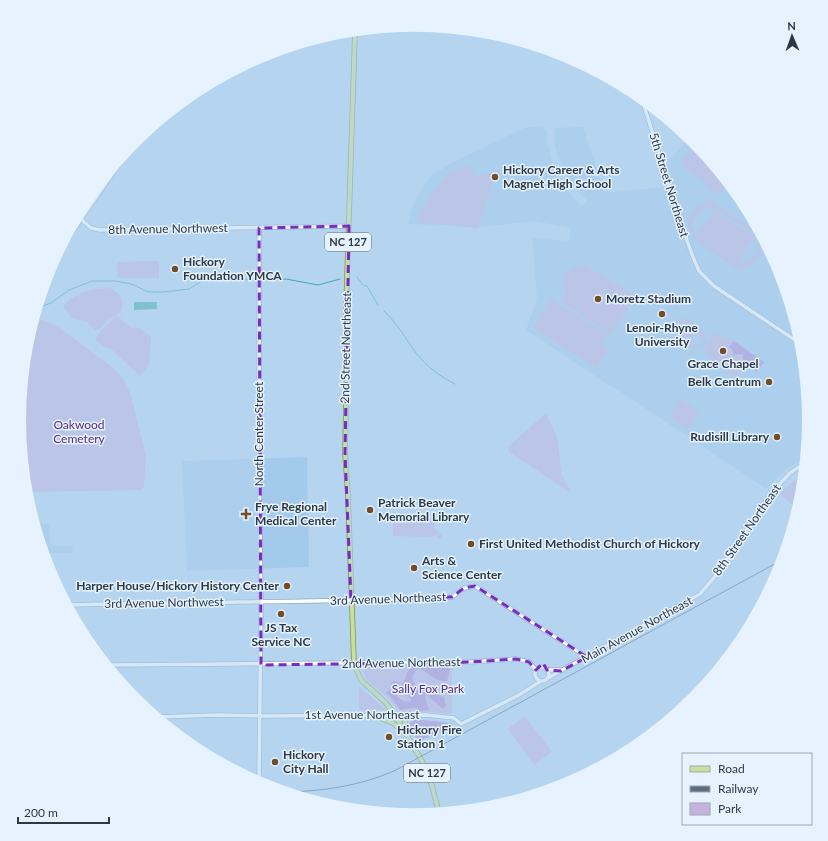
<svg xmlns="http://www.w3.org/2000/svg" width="828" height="841" viewBox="0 0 828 841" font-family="Lato,sans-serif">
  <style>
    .built { fill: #a4caeb }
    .green { fill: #c4b3dc; fill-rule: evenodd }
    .forest { fill: #ab8dcf }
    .water { fill: #40ada1 }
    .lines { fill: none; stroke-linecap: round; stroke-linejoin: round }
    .stream { stroke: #40ada1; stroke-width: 1 }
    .secondary-casing { stroke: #8baac4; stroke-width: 5 }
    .primary-casing { stroke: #7b9750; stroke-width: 5.5 }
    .secondary { stroke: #fff; stroke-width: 3.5 }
    .primary { stroke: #c9df9a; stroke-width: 4 }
    .rail { stroke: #5b6e7f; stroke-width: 1 }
    .marked { fill: none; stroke: #7b2cbf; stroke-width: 3; stroke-dasharray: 8 5; stroke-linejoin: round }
    .poi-dot { fill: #724d28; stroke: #e6f3fe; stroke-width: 1.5 }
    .labels { text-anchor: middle; stroke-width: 3; stroke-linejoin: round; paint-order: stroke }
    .shield { fill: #e6f3fe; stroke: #64717b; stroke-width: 1 }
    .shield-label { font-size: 11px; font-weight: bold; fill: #2c3943 }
    .poi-label { font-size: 12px; font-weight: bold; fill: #2c3943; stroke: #e6f3fe; text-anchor: start }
    .street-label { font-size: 12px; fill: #2c3943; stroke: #e6f3fe }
    .park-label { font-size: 12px; fill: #542c7a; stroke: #e6f3fe }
  </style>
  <rect width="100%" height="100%" fill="#b5d4f0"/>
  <path class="built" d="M542 126 547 131V142L552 160 559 178 568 192 582 206 587 200 574 188 567 177 558 158 555 146 554 128 583 127 605 193 672 186 665 165 689 138 693 141 743 201 779 270 801 344 809 421 805 458 791 466 779 476 766 489 621 392 609 385 526 330 537 299 532 237 569 242 571 228 534 221 473 228 447 225 408 224 412 208 419 193 432 175 448 165 524 128Z
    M307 457 309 567 187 571 182 461Z
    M35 524H49L50 546H72L73 553H44V554Z"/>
  <path class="green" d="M696 144 728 183 719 195 680 163Z
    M470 165 476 178 496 170 478 228 417 222 423 206 450 172Z
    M708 199 760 234C767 247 760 263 745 267L742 272 696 241 689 230 688 223 691 214 697 207 705 204ZM708 208C711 209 714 209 717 210 724 214 751 231 755 237 764 251 751 266 737 262L754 237 714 210 697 235 737 262 732 260 695 234C689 222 695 212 708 208Z
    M159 261V278H118L117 262Z
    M585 265 636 296 611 334 561 302 567 293C556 275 570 269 585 265Z
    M109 288C121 292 125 300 121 312L107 320 100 329 95 330 86 321 73 319 63 306C78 292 89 289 109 288Z
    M551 299 608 334 602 343 609 348 596 368 533 328Z
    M117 316 131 328H139L151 337 149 365 140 376 112 350 105 347 96 341C97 332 110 322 117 316Z
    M679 317 686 319 705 332 706 345 702 342 703 339 696 333 692 335 689 338 691 342 698 345 701 344 705 346 692 348 682 341 677 348V342L674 345H670L668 340 670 336 674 335 678 337Z
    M34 318 49 322 61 329 113 368 124 380 130 392 146 456 144 486 142 490 26 492 19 420 27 343Z
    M715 332 721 336V338H729L734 341 729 347 744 354 743 367 736 378 710 360 712 357 703 351Z
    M680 399 699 411 688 429 669 417Z
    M546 413 557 437 562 476 570 491 569 492 508 451V447Z
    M804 473 801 498 798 509 780 495 782 491Z
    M435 517V529L442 535V537L438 539 436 535 432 537 393 536V521L396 518Z
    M452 665V713L449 714 434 712H400L387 697 366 679 363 671 367 667Z
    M359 688 372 697 386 710H359Z
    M525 716 552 752 534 765 508 729Z"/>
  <path class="forest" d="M734 341 764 362 757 372 743 364V354L733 355 732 349 729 347Z
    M414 665H443L450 669 447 681C434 682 430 673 420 669L416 670 412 678 414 683 422 690 432 689 438 695 444 697 446 706 443 709 428 696 424 695 429 710 417 711 415 708 400 710 390 696 385 693 392 689 391 683 394 681 400 683 396 693 397 697 404 701 410 702 411 699 401 691 400 688 401 684 404 681 408 671Z
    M414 719 452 723 453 725 418 742 409 726 410 722Z"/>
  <path class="water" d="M134 302H157V309L134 310Z"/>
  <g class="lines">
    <path class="stream" d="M357 277 363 285 367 286 378 305
      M263 280 286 279 318 285 340 279
      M213 281 223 279 255 280
      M37 308 51 303 69 290 92 281H116L131 284 149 292H164L189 289 202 281H207
      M384 311C397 323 406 339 416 353 426 366 441 377 455 384"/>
    <g class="secondary-casing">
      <path id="secondary" d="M642 99 680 221 693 257 699 271 714 286 801 344
        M81 219 91 228 100 230 349 226
        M259 228V455L261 602 259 783
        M57 254 135 141
        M67 605C191 602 316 602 440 598L452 597 464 588 475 586 587 657
        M107 665 471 662 516 659 529 662 536 670
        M535 674a7 7 0 1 1 14 0a7 7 0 1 1-14 0Z
        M547 670H560
        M548 678 700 594 717 574 773 491 790 473 805 463
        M156 717 217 715 264 716 426 715 454 718 461 724 519 695 541 681"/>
    </g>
    <g class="primary-casing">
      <path id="primary" d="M355 31 346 309 347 353 345 453 348 495 354 664 361 680 385 702 395 715 422 761 432 786 439 813
        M373 715 393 723 404 733
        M405 728V720L408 716 413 715"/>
    </g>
    <use href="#secondary" class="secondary"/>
    <use href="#primary" class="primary"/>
    <path class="rail" d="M286 792C324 791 360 786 396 770L782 560"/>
  </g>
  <path d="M0 0H828V841H0ZM349 226 345 453 351 600 452 597 464 588 475 586 587 657 561 671 547 670 543 663 536 670 529 662 516 659 471 662 261 665 259 228Z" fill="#b5d4f0" fill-opacity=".55" fill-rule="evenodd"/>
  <path class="marked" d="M349 226 345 453 351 600 452 597 464 588 475 586 587 657 561 671 547 670 543 663 536 670 529 662 516 659 471 662 261 665 259 228Z"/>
  <g class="poi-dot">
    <circle cx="495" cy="177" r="4"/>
    <circle cx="175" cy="269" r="4"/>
    <circle cx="598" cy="299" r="4"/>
    <circle cx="662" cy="314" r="4"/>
    <circle cx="723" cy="351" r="4"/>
    <circle cx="769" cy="382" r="4"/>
    <circle cx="777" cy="437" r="4"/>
    <circle cx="370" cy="510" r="4"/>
    <path d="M244 508h4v4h4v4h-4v4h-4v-4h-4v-4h4z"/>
    <circle cx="471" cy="544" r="4"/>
    <circle cx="414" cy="568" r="4"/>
    <circle cx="287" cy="586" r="4"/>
    <circle cx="281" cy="614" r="4"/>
    <circle cx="389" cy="737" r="4"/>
    <circle cx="275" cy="762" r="4"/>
  </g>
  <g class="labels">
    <g class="shield">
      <rect x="325" y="233" width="46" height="18" rx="3"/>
      <rect x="404" y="764" width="46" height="18" rx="3"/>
    </g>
    <g class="shield-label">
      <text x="348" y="246">NC 127</text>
      <text x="427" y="777">NC 127</text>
    </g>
    <g class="poi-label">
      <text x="503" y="174">Hickory Career &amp; Arts<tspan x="503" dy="14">Magnet High School</tspan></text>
      <text x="183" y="266">Hickory<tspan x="183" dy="14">Foundation YMCA</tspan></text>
      <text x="606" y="303">Moretz Stadium</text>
      <text x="662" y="332" text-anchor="middle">Lenoir-Rhyne<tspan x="662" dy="14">University</tspan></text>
      <text x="723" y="368" text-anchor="middle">Grace Chapel</text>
      <text x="761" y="386" text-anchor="end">Belk Centrum</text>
      <text x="769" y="441" text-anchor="end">Rudisill Library</text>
      <text x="378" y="507">Patrick Beaver<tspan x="378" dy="14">Memorial Library</tspan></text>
      <text x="255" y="511">Frye Regional<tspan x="255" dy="14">Medical Center</tspan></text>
      <text x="479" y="548">First United Methodist Church of Hickory</text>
      <text x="422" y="565">Arts &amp;<tspan x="422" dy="14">Science Center</tspan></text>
      <text x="279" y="590" text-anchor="end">Harper House/Hickory History Center</text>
      <text x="281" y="632" text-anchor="middle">JS Tax<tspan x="281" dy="14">Service NC</tspan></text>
      <text x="397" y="734">Hickory Fire<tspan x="397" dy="14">Station 1</tspan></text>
      <text x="283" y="759">Hickory<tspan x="283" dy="14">City Hall</tspan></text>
    </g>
    <g class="street-label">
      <text transform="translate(669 185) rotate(73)" y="4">5th Street Northeast</text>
      <text transform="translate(168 229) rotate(-1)" y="4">8th Avenue Northwest</text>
      <text transform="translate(346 348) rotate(-89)" y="4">2nd Street Northeast</text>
      <text transform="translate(259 434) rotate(-90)" y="4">North Center Street</text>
      <text transform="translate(747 530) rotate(-55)" y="4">8th Street Northeast</text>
      <text transform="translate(388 599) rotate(-2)" y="4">3rd Avenue Northeast</text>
      <text transform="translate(164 603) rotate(-1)" y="4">3rd Avenue Northwest</text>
      <text transform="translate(637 630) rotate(-29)" y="4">Main Avenue Northeast</text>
      <text transform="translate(401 663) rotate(-1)" y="4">2nd Avenue Northeast</text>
      <text x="362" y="719">1st Avenue Northeast</text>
    </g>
    <g class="park-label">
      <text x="79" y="429">Oakwood<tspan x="79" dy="14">Cemetery</tspan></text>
      <text x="428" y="693">Sally Fox Park</text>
    </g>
  </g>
  <path d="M0 0H828V841H0ZM26 420a388 388 0 1 1 776 0a388 388 0 1 1-776 0Z" fill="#e6f3fe" fill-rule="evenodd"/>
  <rect x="682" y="753" width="130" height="72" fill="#e6f3fe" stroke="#9ca9b3"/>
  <rect x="690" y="766" width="20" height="6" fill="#c9df9a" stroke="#9ca9b3"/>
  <text x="718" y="773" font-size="12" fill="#2c3943">Road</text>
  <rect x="690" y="786" width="20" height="6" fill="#5b6e7f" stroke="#9ca9b3"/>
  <text x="718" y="793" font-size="12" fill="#2c3943">Railway</text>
  <rect x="690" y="803" width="20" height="12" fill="#c4b3dc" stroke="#9ca9b3"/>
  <text x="718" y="813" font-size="12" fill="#2c3943">Park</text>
  <g transform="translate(792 36) rotate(358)" stroke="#e6f3fe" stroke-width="3" paint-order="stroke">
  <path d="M0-3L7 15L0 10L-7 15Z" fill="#2c3943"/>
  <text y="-6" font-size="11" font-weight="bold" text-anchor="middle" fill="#2c3943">N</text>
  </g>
  <path d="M18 817v6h91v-6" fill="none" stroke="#2c3943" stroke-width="2"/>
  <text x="24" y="817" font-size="12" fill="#2c3943" stroke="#e6f3fe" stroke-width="3" paint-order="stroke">200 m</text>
</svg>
